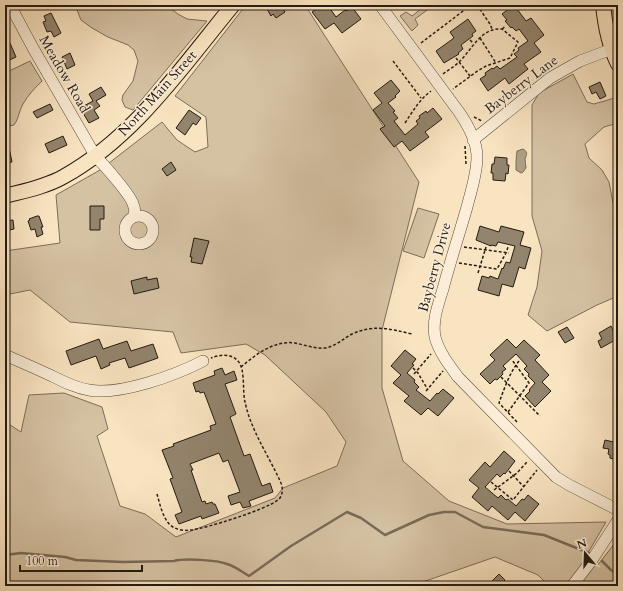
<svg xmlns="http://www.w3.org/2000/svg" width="623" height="591" viewBox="0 0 623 591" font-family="Cardo,serif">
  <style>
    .green { fill: #d5c2a3; stroke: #7c6e5a }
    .water { fill: #b1a085; stroke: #796b57 }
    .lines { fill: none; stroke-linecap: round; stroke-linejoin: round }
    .stream { stroke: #796b57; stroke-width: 2.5 }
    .building { fill: #93846d; stroke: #241b11 }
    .minor-casing { stroke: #594d3d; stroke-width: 12 }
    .major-casing { stroke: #241b11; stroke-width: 16 }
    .path { stroke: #241b11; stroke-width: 1.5; stroke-dasharray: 3 2; stroke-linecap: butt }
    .minor { stroke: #fbedd7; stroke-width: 11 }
    .major { stroke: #f9e4c1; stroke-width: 14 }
    .labels { text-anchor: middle; stroke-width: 3; stroke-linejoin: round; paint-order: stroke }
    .street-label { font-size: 14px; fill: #241b11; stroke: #fbedd7 }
  </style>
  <rect width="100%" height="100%" fill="#f9e4c1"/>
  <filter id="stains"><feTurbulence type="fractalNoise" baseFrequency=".005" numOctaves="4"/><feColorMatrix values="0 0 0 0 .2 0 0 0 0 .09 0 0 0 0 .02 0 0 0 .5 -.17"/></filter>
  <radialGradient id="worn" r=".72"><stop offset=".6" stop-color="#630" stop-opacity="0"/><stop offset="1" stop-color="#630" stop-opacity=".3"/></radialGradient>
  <path class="green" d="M75 5H166L178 14 187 19 207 21 133 110 125 107 122 100 123 95 133 81 138 61 134 50 128 45 108 37 92 28 81 20Z
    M246 5H305L419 182 382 330V388L403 461 449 501 507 524 606 522 582 563 597 566 618 539V586H549L538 575 495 557 411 586H5V427L7 423 21 432 29 395 64 393 102 407 108 429 97 436 120 506 145 514 176 537 275 498 283 488 337 466 346 442 326 412 265 355 246 344 181 353 173 332 70 322 30 290 5 295V251L60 243 56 195 100 170 162 122 177 140 195 152 208 147 206 117 175 96Z
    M426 5H434L415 19 418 25 412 31 400 16 406 12 412 16Z
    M30 61 42 81C35 88 28 95 23 104 19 111 19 118 14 125L5 127V73Z
    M573 74 587 102 594 104 618 97V123L604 127 585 144 589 158 602 170 609 182 613 203 618 214V296L597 305 547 331 528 315 537 287 542 251 532 216V105L539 93Z
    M418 208 439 214 424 258 403 251Z"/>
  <path class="water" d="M523 149C528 152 527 154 525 159 525 162 526 165 526 168L523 172 521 173 516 170C516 163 516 158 517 151Z"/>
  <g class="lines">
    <path class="stream" d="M5 555 21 553 65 557 76 560 123 562 174 561C184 558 217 560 227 564 235 566 242 572 249 576L291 546 347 512 361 518 385 535 429 515 444 512H455L483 527 544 535 589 553
      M602 561 611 570 618 574"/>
  </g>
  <path class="building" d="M273 5H281L285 12 276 18 273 14 271 16 267 9Z
    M315 5H325L327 8 329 7 336 17 345 10 346 11 352 7 361 19 342 33 334 23 325 29 312 12 318 8Z
    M514 5 526 21 531 18 544 35 534 43 541 52 524 64 528 69 509 84 505 78 488 91 480 79 486 75 485 73 492 68 493 69 497 66 500 69 517 57 514 54 519 50 518 48 528 41 519 29 516 31 512 27 511 28 505 21 507 20 502 14Z
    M51 13 61 33 54 37 51 31 47 32 43 22 46 21 44 16Z
    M468 19 476 31 472 34 473 36 461 45 463 49 458 53 459 54 444 63 436 51 454 38 450 32Z
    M10 43 16 57 5 62V45Z
    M70 53 75 65 67 69 62 57Z
    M391 80 400 91 395 96 396 97 388 103 395 111 393 112 398 118 394 121 405 135 418 124 416 121 420 118 419 116 426 111 427 113 433 108 442 119 425 132 429 137 410 151 402 141 394 147 380 129 385 126 373 110 382 103 374 93Z
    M600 82 606 96 600 99 596 92 592 94 589 87Z
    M101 87 106 95 96 101 100 106 94 110 99 118 89 123 80 108 93 101 89 94Z
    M50 104 53 110 37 118 33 112Z
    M189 110 201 118 196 125 193 123 185 135 176 128Z
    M63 136 67 145 49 153 45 144Z
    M5 143H8L12 162 5 163Z
    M495 157 507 158V165H509L508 174 506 173 505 181 493 180V173H491L492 164H494Z
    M171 162 176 170 167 176 162 169Z
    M90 206H104V219H100V230H90Z
    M37 216H39L43 227H41L43 234 37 237 35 229 31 230 28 221 30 220 29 219Z
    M13 220 14 229 5 231V221Z
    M480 226 499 232 501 226 524 232 520 245 531 248 525 269 519 267 513 287 502 284 499 296 478 290 482 276 489 278 490 276 498 279 502 268 503 269 506 262 510 263 515 246 498 242 496 246 491 245V246L476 240Z
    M194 238 209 241 202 264 191 262 192 257H190Z
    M147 277V280L157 278 159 288 134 294 131 281Z
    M611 326 617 339 601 348 598 341 602 339 599 333Z
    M567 327 574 338 565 343 558 332Z
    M99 339 103 349 127 341 131 351 153 344 158 358 129 368 125 358 109 363 110 365 101 369 96 356 71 365 66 351Z
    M507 339 516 348 524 340 540 355 535 360 549 375 542 382 551 391 535 407 525 396 530 391 529 390 535 383 528 376 529 374 524 369 527 366 516 354 503 366 506 369 502 372 503 374 497 380 495 379 490 384 480 374 495 360 490 355Z
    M405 350 416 359 412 364 414 365 407 373 415 380 414 382 419 387 416 390 430 401 437 393 438 394 443 389 454 398 438 416 428 408 421 415 404 401 409 396 393 383 401 375 391 366Z
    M222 368 225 375 234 371 237 380 225 384 236 414 230 417 244 456 250 454 262 486 270 483 273 492 249 501 251 506 243 508 240 502 231 505 228 496 240 492 228 460 223 462 219 453 190 464 193 470H191L202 502 205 501 206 504 212 502 213 504H215L219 513 202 519 201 516 179 524 175 515 182 512 170 479 173 478 162 450 174 446 173 444 211 430 210 426 216 424 204 392 200 393 199 391 196 392 193 383 215 375 214 371Z
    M605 440 618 443V457H616V460L610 458V455L608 454 609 449 603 448Z
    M504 451 515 461 505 474 504 473 500 477 497 474 485 487 498 498 501 495 506 500 508 499 516 506 522 499 524 500 528 495 539 504 525 521 515 512 508 520 492 506 488 511 472 497 479 488 469 480 485 462 490 467Z
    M499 574 505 580 500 586H487Z"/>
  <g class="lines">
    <g class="minor-casing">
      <path id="minor" d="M10 5 33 48 96 157C104 165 130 194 133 204 135 208 135 212 134 216
        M380 5 459 112C468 125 477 141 477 157 477 174 471 191 467 207 459 235 450 262 443 289 438 305 432 321 435 337 439 352 449 365 458 377L556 477 569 485 618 510
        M473 140 550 78 580 61 612 49
        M125 230a14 14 0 1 1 28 0a14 14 0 1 1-28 0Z
        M5 355C21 362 37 369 52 376 64 382 76 388 89 390 119 396 176 375 203 361
        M572 586 592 560 618 520"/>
    </g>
    <g class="major-casing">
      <path id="major" d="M603 5C605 25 609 46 618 64
        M5 196C24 191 45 187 63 177 134 138 182 67 233 5"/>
    </g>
    <path class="path" d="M367 5 371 10
      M477 5 490 24 492 29
      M502 29 506 26
      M480 38 496 63
      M470 40 473 43
      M421 43 471 5
      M456 58 470 76
      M393 61 421 98
      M443 74C448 70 454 67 459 62 471 51 481 27 502 29L518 42 510 58 486 66 476 72 453 89
      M474 117 482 121
      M405 123C413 111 419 100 431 91
      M465 146 466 164
      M464 247 509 253
      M459 263 497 269 506 253 508 247
      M478 273 486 247
      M241 367C256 354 275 340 295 343 305 345 315 349 325 348 336 346 343 339 352 334 374 324 390 329 412 334
      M413 368 418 373 428 390
      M414 374 431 354
      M501 377 540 416
      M426 391 443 371
      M508 412 529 383 512 360
      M517 422 499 403C504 389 510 372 519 361
      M509 471 524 487
      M491 482 513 500 537 470
      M494 490 517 473 527 462
      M157 494C160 504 163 521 173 527 178 530 185 531 191 530 207 528 265 510 278 500 283 496 283 488 281 483 269 456 251 431 245 402 242 390 246 368 237 360 230 353 219 355 211 358"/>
    <use href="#minor" class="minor"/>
    <use href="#major" class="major"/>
  </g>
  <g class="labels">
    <g class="street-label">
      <text transform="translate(65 74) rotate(60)" y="5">Meadow Road</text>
      <text transform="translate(521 84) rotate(-37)" y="5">Bayberry Lane</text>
      <text transform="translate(157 93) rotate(-48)" y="5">North Main Street</text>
      <text transform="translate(434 267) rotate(-75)" y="5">Bayberry Drive</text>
    </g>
  </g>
  <rect width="623" height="591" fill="none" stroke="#f9e4c1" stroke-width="20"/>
  <rect x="6" y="6" width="611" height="579" fill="none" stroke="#241b11" stroke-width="2"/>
  <rect x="10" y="10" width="603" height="571" fill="none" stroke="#241b11"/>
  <g transform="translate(585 553) rotate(341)" stroke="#fbedd7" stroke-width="3" paint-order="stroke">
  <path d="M0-3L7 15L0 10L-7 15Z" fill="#241b11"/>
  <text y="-6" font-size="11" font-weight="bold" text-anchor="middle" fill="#241b11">N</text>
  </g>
  <path d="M20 565v6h122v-6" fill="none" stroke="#241b11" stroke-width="2"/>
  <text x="26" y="565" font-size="12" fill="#241b11" stroke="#fbedd7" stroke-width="3" paint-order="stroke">100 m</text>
  <rect width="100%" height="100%" filter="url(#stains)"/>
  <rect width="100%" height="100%" fill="url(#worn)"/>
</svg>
